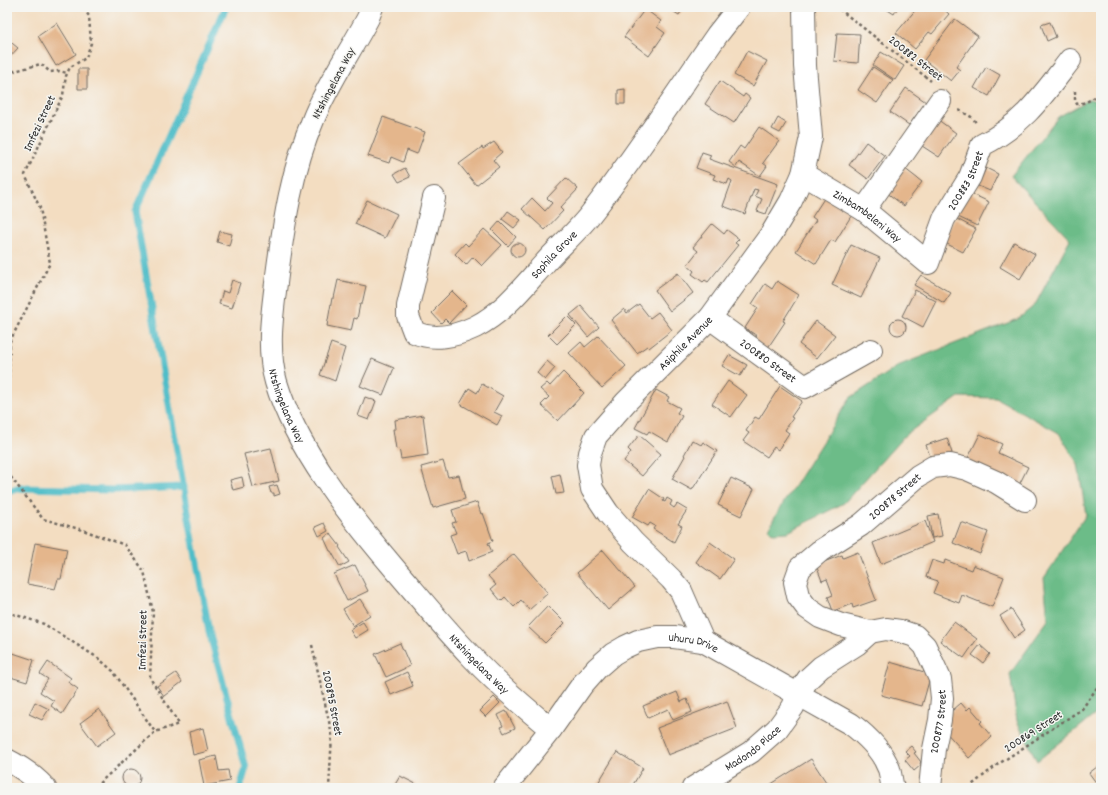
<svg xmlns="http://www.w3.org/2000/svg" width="1108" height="795" viewBox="0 0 1108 795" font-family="Dekko,sans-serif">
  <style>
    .forest { fill: #6cbc88; stroke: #4c745a }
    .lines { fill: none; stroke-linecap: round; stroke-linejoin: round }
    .stream { stroke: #4fbdc8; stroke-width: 7 }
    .building { fill: #e4b68c }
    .minor-casing { stroke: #716960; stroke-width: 24 }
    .path { stroke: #716960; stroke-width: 2.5; stroke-dasharray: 3 3; stroke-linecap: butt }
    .minor { stroke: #fff; stroke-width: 22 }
    .labels { text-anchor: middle; stroke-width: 3; stroke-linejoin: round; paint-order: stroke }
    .street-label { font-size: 12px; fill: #2b2b2b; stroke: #f6f6f2 }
  </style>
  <rect width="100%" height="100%" fill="#f6f6f2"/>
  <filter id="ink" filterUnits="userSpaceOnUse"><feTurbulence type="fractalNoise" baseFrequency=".025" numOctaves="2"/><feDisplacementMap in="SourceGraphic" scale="8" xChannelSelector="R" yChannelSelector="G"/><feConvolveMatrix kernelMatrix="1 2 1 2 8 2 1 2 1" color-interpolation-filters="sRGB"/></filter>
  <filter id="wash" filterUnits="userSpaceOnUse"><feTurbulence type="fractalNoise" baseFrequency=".012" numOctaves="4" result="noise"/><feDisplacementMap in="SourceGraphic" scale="16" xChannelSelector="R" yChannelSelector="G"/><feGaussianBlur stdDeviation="0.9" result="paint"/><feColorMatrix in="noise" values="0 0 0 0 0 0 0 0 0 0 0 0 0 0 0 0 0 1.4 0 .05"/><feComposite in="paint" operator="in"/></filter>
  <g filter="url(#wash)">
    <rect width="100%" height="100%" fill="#f3ddc1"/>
    <path class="forest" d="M1090 99 1101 103V710L1037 761 1017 721 1010 674 1048 620 1044 578 1086 515 1078 464 1059 433 996 398 959 397 905 435 844 503 788 532 773 533 769 529 774 518 850 398 900 365 1018 319 1035 305 1070 239 1011 176 1058 117Z"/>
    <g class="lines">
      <path class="stream" d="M226 7 135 212 209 631 246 768 240 788
        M7 492 20 488 113 490 184 487"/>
    </g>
    <g id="blocks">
      <path class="building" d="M666 7H684L679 15Z
        M883 7H898L894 14Z
        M918 7H941L949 14 932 34 929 32 915 49 896 33Z
        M645 9 661 21 657 27 665 33 649 56 624 37Z
        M955 19 978 36 956 67 960 70 951 81 924 60Z
        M1050 22 1056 37 1047 41 1041 25Z
        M57 23 76 54 56 66 38 36Z
        M837 33 860 34 858 63 834 61Z
        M7 39 18 48 7 60Z
        M747 51 767 61 753 86 734 75Z
        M881 52 904 66 895 80 873 65Z
        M873 67 893 80 877 103 858 90Z
        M986 67 1000 75 989 96 974 88Z
        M78 69H87V89H78Z
        M720 81 743 97 745 94 750 98 734 123 705 104Z
        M906 88 926 102 909 125 890 112Z
        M625 89V104H618V90Z
        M383 117 425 132 417 154 407 150 403 162 391 157 389 163 368 156Z
        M778 118 786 123 780 133 772 129Z
        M937 119 956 133 939 157 919 144Z
        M759 127 779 141 763 163 767 166 760 176 739 162 736 167 729 162 740 146 744 149Z
        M494 142 502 152 493 160 499 167 476 185 459 164 482 147 483 149Z
        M866 142 885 156 868 179 849 165Z
        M702 152 711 155 709 159 778 184 766 214 757 211 762 199 755 196 758 190 754 189 745 214 723 206 732 181 729 179 727 184 713 179 715 175 696 168Z
        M405 168 410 177 399 182 394 174Z
        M904 168 922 182 904 206 886 192Z
        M986 168 998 174 990 191 978 186Z
        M566 178 578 189 560 208 563 211 545 230 522 209 532 198 545 211 552 203 547 198Z
        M968 192 989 202 977 226 956 216Z
        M825 197 853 213 835 242 831 240 816 264 796 251 816 220 812 217Z
        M367 200 397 214 385 238 355 224Z
        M508 211 521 220 514 228 502 219Z
        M955 218 976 229 963 252 943 242Z
        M500 221 516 237 508 246 492 230Z
        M712 224 724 234 727 230 739 239 735 243 738 245 708 282 705 280 703 282 692 274 694 271 687 265 698 251 693 247Z
        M484 229 502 245 482 266 473 257 466 265 455 254 465 243 468 246Z
        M220 231 232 234 229 246 217 242Z
        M1014 242 1035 254 1020 279 1000 267Z
        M511 250a7 7 0 1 1 14 0a7 7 0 1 1-14 0Z
        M851 245 880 258 861 298 832 285Z
        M678 273 693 293 670 311 655 290Z
        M921 275 951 293 944 303 914 285Z
        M232 280 240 283 232 308 219 304 223 291 228 293Z
        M338 280 366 286 362 304H360L357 319 354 318 351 331 327 326 332 298H334Z
        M777 281 799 295 783 321 785 322 767 349 754 341 757 336 745 328 758 308 752 304 765 284 772 289Z
        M915 290 936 301 923 327 902 316Z
        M452 291 466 305 449 323 445 319 441 323 432 313 436 309 435 308Z
        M639 304 650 318 658 312 672 330 649 348 647 346 637 353 611 320 624 309 627 313Z
        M581 306 599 327 588 337 570 315Z
        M567 316 576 325 557 344 548 335Z
        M890 327a8 8 0 1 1 16 0a8 8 0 1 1-16 0Z
        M816 321 835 335 817 358 799 344Z
        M598 336 626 366 602 388 569 353 581 342 585 347Z
        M331 343 345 348 335 381 320 375Z
        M729 355 747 365 740 376 722 366Z
        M372 359 394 368 383 395 360 386Z
        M547 361 555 368 545 380 537 373Z
        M563 372 584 393 558 421 541 405 549 397 540 389 547 383 550 386Z
        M728 381 747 395 731 417 712 404Z
        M482 384 503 396 494 412 502 416 497 425 460 404 469 388 477 393Z
        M780 386 802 401 791 417 793 418 785 430 789 433 778 450 774 447 767 457 743 441 749 433 746 431 755 417 759 419Z
        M656 390 669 397 667 401 680 408 677 413 682 416 668 442 649 431 647 434 635 428Z
        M365 397 376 401 369 420 358 416Z
        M423 415 428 455 401 459 399 448 396 449 393 429H396L395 420Z
        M980 434 1002 444 998 453 1028 467 1017 489 965 464Z
        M639 435 661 454 642 476 624 461 631 452 628 449Z
        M947 438 952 453 931 459 926 445Z
        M692 440 701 445 703 442 717 451 692 490 672 479 685 456 684 455Z
        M271 448 279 481 253 487 244 454Z
        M443 461 448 477 459 475 465 499 433 508 421 467Z
        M560 474 564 493 556 494 552 476Z
        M242 477 244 487 233 490 230 480Z
        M731 478 754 489 741 516 718 505Z
        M277 485 280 494 274 496V493H271L269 487Z
        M649 489 664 499 663 501 665 502 667 498 672 501 670 505 674 508 677 504 687 510 678 524 682 526 674 542 653 529 655 526 650 523 648 526 632 517Z
        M477 502 481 514 483 513 493 541 488 543 492 552 469 561 466 551 457 554 450 535 456 533 452 523 456 522 452 510Z
        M938 514 942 536 932 538 928 516Z
        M925 521 933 542 881 564 873 543Z
        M961 522 988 532 980 554 953 543Z
        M324 523 328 531 319 536 315 527Z
        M330 533 340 546 339 547 349 562 340 567 331 551H330L324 538Z
        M710 542 734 559 720 579 696 562Z
        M35 543 67 549 61 579H58L55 589 27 584Z
        M603 550 635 587 608 610 577 573Z
        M858 552 876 600 853 608 852 604 833 611 828 597 833 595 827 579 822 581 816 565 842 555 843 558Z
        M514 554 548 593 529 610 521 600 514 607 505 597 501 601 491 589 496 585 488 576Z
        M932 560 944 564 945 560 971 570 973 565 1004 577 992 607 962 595 959 603 933 593 938 581 926 577Z
        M355 565 368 591 347 601 334 574Z
        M360 599 370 615 353 626 343 609Z
        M548 606 565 623 545 643 528 627Z
        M1011 609 1025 630 1014 638 1000 616Z
        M363 622 368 630 355 638 350 630Z
        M954 622 977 639 964 658 940 641Z
        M400 643 410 666 386 677 375 654Z
        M980 645 990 654 983 663 972 655Z
        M7 651 34 660 27 682 7 676Z
        M48 662 71 678 68 682 78 689 62 714 51 706 54 701 40 692 48 679 40 674Z
        M890 662 931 674 922 706 881 695Z
        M407 672 413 686 391 695 385 682Z
        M176 673 182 682 164 696 157 686Z
        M677 692 681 702 687 699 692 712 673 720 668 709 648 718 643 706Z
        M494 697 500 703 486 717 480 711Z
        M727 701 737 728 668 755 657 728Z
        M35 702 49 709 42 720 29 714Z
        M961 703 967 710 970 707 982 721 980 723 992 737 969 758 945 731 951 726 944 718Z
        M99 709 116 732 97 746 80 723Z
        M506 711 515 728 504 733 501 727 503 726 498 715Z
        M203 728 208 751 193 755 189 732Z
        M911 746 916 752 914 753 921 762 920 763 921 765 914 771 905 760 910 756 905 751Z
        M617 752 643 768 631 788H595Z
        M216 756 219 771 228 770 230 781 204 786 199 760Z
        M811 759 828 785 822 788H765Z
        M1101 764V788H1100L1089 773Z
        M122 778a9 9 0 1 1 18 0a9 9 0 1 1-18 0Z
        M400 776 416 784 414 788H393Z"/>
    </g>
  </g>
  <g filter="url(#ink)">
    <use href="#blocks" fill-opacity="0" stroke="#716960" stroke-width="1"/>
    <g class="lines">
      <g class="minor-casing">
        <g id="minor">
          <path id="s1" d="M372 7 368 18C350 52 327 85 313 120 292 169 284 222 277 275 273 309 266 348 276 382 296 449 350 516 394 568 419 597 444 628 471 656 496 683 523 706 551 729"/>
          <path id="s2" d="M803 174 864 210 928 263 944 219 970 177 982 145C1023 125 1043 95 1070 60"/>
          <path id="s3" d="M434 198 408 306V316L414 332C433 341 456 336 475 327 503 313 523 287 544 264 560 246 579 230 593 211 637 154 676 94 717 35L739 7"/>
          <path d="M864 210 940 101"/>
          <path id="s4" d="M710 318 805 387 871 350"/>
          <path id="s5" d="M703 641 681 591 671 579 633 542 608 513 592 489 588 465 590 453 596 436 626 402 710 318 772 233 791 201 803 174 811 137 805 66 804 7"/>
          <path d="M7 760C21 767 34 776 45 788"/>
          <path id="s6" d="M504 788 551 729 582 685 597 668 613 654 625 647 638 641 657 637H674L703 641 851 724C867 736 882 750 889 769 891 775 891 782 893 788"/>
          <path id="s7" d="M693 788 751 752 777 729 793 707 798 694 808 679 821 667 857 644 870 632"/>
          <path id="s8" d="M930 788 934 749 940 720 942 698 940 679 925 646 915 636 900 631 886 629 870 632 841 625 820 617 807 608 798 596 795 582 800 568 820 551 861 525 918 476 933 467 950 465 967 469 996 482 1025 500"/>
        </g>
      </g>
      <path class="path" d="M834 7 838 8 931 81
        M7 73 41 64 50 72 59 71 67 73
        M1075 91V101L1077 104C1087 103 1096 98 1101 90
        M959 110 973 118 976 123
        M7 414 8 408 10 341 50 263 40 208 25 175 63 95 66 76 70 67 86 58 91 43 89 16 82 7
        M7 472 43 519 83 530 125 545 144 571 153 612 150 678 179 724 155 732 94 788
        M7 612 44 624 98 658 113 671 155 732
        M312 645 332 735 329 788
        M968 788 997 765 1082 709 1101 682"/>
      <use href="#minor" class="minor"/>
    </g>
  </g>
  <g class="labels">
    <g class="street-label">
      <text transform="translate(916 58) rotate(38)" y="4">200882 Street</text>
      <text transform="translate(333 83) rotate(-62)" y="4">Ntshingelana Way</text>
      <text transform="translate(39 123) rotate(-65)" y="4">Imfezi Street</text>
      <text dy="4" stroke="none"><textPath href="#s2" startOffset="245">200883 Street</textPath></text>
      <text dy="4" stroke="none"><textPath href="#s2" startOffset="77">Zimbambeleni Way</textPath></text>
      <text dy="4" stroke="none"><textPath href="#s3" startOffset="309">Sophila Grove</textPath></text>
      <text dy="4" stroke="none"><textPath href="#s5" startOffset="374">Asiphile Avenue</textPath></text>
      <text dy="4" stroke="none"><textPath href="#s4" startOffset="72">200880 Street</textPath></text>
      <text dy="4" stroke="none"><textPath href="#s1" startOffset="421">Ntshingelana Way</textPath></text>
      <text dy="4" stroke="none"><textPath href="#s8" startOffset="438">200878 Street</textPath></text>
      <text transform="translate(142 640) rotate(-89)" y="4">Imfezi Street</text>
      <text dy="4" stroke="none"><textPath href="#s6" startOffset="258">Uhuru Drive</textPath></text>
      <text dy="4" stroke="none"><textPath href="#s1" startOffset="745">Ntshingelana Way</textPath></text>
      <text transform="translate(333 703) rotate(79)" y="4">200895 Street</text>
      <text dy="4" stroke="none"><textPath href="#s8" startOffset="67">200877 Street</textPath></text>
      <text transform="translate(1033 731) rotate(-33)" y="4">200869 Street</text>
      <text dy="4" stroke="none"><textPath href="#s7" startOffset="72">Madondo Place</textPath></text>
    </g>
  </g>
  <rect width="1108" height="795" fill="none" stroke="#f6f6f2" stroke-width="24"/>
</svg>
